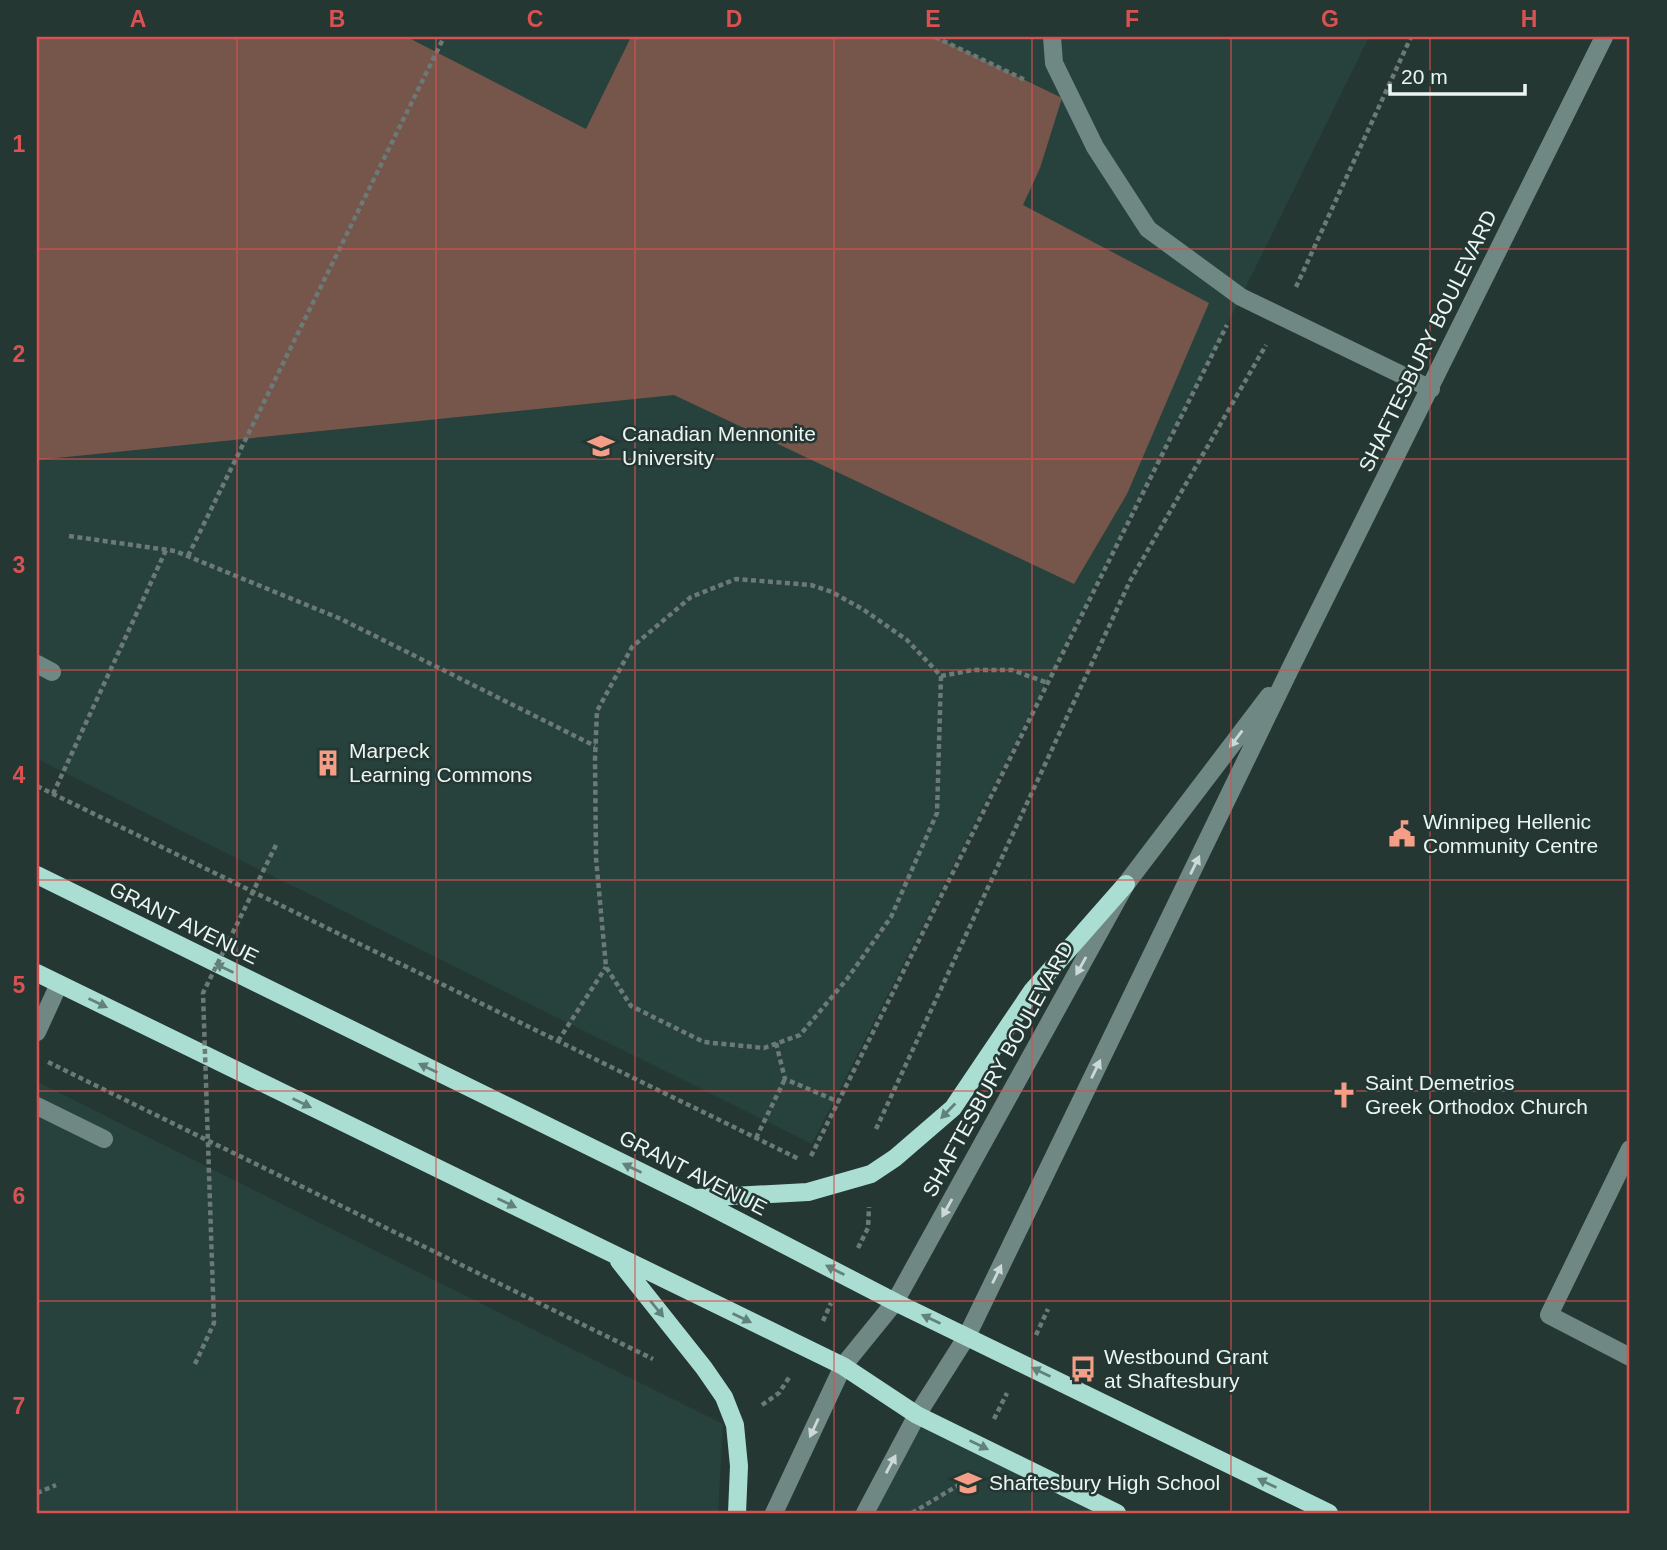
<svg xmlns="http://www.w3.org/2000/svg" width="1667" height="1550" viewBox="0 0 1667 1550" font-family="Arial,sans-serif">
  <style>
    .built { fill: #27423d }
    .green { fill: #76554b }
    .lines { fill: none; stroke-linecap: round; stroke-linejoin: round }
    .path { stroke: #6b7a77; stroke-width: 4.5; stroke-dasharray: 5 3.5; stroke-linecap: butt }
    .minor { stroke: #708883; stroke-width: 18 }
    .major { stroke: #abded2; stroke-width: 18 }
    .path-bridge { stroke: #6b7a77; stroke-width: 4.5; stroke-dasharray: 5 3.5; stroke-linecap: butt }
    .oneway { fill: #ccdad7 }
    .oneway2 { fill: #61827b }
    .grid { fill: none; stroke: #da5151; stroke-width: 2; stroke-opacity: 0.55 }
    .labels { text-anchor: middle; stroke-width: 5; stroke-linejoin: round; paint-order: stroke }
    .street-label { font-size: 21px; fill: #ebf6f3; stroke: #253733 }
    .poi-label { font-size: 21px; fill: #ebf6f3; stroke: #253733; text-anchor: start }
    .neatline { fill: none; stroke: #da5151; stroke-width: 2.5 }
    .grid-label { font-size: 23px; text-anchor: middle; font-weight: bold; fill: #da5151 }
  </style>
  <rect width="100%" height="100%" fill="#253733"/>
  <path class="built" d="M37 37H1369L1241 297 812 1144 37 759Z
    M37 1082 723 1424 718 1513H37Z
    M917 1415 1117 1513H865Z"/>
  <path class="green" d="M37 37H407L586 129 631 37H936L1062 98 1040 168 1023 205 1209 303 1127 494 1074 584 674 395 37 460Z"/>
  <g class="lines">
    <path class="path" d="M935 37 1025 80
      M1296 287 1411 37
      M69 536 175 551 341 619 595 746
      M188 556 444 37
      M941 676 937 813 891 917 847 979 800 1035 764 1048 704 1042 631 1006 606 967 596 858 595 759 597 711 632 647 691 597 736 579 811 585 832 592 864 610 907 640 941 676 973 670H1012L1048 683
      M37 786 799 1159
      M53 794 166 550
      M558 1041 606 967
      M776 1043 785 1079 839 1102
      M48 1062 653 1359
      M876 1129 1130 581 1266 345
      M756 1138 785 1079
      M811 1156 1227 325
      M858 1248 868 1228 869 1207
      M823 1321 831 1303
      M1036 1335 1048 1309
      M762 1405 779 1393 790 1376
      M994 1419 1007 1393
      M37 1493 56 1485
      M912 1513 962 1483 966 1474"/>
    <path class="minor" d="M1052 37 1054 63 1095 147 1148 229 1241 297 1431 389
      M37 664 52 672
      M37 1032 59 984
      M37 1106 104 1139
      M1630 1149 1549 1315 1630 1357
      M774 1513 843 1366 895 1302 1126 884 1269 696
      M865 1513 917 1415 967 1336 1292 665 1604 37"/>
    <path class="major" d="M37 875 694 1198 895 1302 1329 1513
      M37 973 843 1366 917 1415 1117 1513
      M695 1198 808 1192 871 1174 895 1158 953 1108 1032 991 1126 884
      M619 1261 704 1368 724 1397 735 1425 739 1466 737 1513"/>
    <path class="path-bridge" d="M195 1364 214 1323 203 993 276 845"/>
  </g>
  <defs><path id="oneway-solid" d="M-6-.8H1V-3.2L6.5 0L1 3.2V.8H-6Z" transform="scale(1.75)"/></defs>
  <g class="oneway">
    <use href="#oneway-solid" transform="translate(1236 739) rotate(127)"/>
    <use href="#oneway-solid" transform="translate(1195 865) rotate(-64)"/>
    <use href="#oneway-solid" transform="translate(1081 966) rotate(119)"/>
    <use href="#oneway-solid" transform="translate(1096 1069) rotate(-64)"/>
    <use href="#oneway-solid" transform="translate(947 1208) rotate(119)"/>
    <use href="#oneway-solid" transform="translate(997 1274) rotate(-64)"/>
    <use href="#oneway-solid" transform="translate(814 1428) rotate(115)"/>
    <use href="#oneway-solid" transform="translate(891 1464) rotate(-62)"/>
  </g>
  <g class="oneway2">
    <use href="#oneway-solid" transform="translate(224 968) rotate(-154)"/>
    <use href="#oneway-solid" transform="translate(98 1003) rotate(26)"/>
    <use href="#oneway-solid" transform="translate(428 1068) rotate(-154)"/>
    <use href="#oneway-solid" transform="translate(302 1103) rotate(26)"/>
    <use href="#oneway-solid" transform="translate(948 1111) rotate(134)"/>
    <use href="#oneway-solid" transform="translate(632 1168) rotate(-154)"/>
    <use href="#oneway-solid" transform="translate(507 1203) rotate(26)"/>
    <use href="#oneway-solid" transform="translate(835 1270) rotate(-153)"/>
    <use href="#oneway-solid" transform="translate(657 1309) rotate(51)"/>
    <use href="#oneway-solid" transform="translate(742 1318) rotate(26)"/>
    <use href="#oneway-solid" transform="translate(931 1319) rotate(-155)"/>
    <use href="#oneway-solid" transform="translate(1041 1372) rotate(-154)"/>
    <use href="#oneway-solid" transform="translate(979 1445) rotate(26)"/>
    <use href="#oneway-solid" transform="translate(1267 1483) rotate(-154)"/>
  </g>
  <path class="grid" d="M237 37V1513M436 37V1513M635 37V1513M834 37V1513M1032 37V1513M1231 37V1513M1430 37V1513M37 249H1630M37 459H1630M37 670H1630M37 880H1630M37 1091H1630M37 1301H1630"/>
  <defs>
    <g id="university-bare" transform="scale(2.1)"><path d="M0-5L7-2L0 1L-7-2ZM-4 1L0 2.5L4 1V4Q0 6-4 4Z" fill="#f49e87" stroke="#253733" stroke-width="2.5" paint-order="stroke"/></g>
    <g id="building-bare" transform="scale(2.1)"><path d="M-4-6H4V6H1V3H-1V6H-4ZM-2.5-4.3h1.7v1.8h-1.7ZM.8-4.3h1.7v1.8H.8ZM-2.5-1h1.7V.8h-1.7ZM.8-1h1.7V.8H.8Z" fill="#f49e87" stroke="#253733" stroke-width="2.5" paint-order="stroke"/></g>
    <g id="civic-bare" transform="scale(2.1)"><path d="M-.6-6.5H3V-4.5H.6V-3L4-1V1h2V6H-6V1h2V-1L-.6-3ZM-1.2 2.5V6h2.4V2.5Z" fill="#f49e87" stroke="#253733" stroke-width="2.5" paint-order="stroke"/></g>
    <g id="church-bare" transform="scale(2.1)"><path d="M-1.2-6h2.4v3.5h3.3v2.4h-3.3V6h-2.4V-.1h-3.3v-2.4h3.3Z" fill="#f49e87" stroke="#253733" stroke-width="2.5" paint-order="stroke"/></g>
    <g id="bus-bare" transform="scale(2.1)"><path d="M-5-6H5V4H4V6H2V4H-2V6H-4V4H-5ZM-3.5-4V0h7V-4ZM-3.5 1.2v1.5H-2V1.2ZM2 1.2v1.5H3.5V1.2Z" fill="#f49e87" stroke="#253733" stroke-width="2.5" paint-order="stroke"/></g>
    <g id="school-bare" transform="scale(2.1)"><path d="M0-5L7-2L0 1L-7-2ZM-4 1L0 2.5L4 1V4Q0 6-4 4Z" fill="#f49e87" stroke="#253733" stroke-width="2.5" paint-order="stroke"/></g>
  </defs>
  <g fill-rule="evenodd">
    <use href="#university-bare" x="601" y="446"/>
    <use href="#building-bare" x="328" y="763"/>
    <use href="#civic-bare" x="1402" y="834"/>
    <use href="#church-bare" x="1344" y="1095"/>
    <use href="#bus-bare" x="1083" y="1369"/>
    <use href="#school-bare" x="968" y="1483"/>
  </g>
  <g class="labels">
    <g class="street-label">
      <text transform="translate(1428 341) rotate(-64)" y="7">SHAFTESBURY BOULEVARD</text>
      <text transform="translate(184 923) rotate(26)" y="7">GRANT AVENUE</text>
      <text transform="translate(998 1069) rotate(-61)" y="7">SHAFTESBURY BOULEVARD</text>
      <text transform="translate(693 1173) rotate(27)" y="7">GRANT AVENUE</text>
    </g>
    <g class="poi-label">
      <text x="622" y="441">Canadian Mennonite<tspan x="622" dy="24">University</tspan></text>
      <text x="349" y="758">Marpeck<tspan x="349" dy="24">Learning Commons</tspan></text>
      <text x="1423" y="829">Winnipeg Hellenic<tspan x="1423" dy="24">Community Centre</tspan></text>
      <text x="1365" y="1090">Saint Demetrios<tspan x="1365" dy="24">Greek Orthodox Church</tspan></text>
      <text x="1104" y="1364">Westbound Grant<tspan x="1104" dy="24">at Shaftesbury</tspan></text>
      <text x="989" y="1490">Shaftesbury High School</text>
    </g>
  </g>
  <rect width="1667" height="1550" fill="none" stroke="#253733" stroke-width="77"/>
  <path d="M1390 84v10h135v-10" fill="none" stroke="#ebf6f3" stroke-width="3.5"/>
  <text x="1401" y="84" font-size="21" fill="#ebf6f3" stroke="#253733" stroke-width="5" paint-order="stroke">20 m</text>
  <rect x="38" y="38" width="1590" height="1474" class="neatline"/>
  <g class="grid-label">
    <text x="138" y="27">A</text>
    <text x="337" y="27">B</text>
    <text x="535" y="27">C</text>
    <text x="734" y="27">D</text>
    <text x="933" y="27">E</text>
    <text x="1132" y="27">F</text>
    <text x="1330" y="27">G</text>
    <text x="1529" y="27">H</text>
    <text x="19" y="152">1</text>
    <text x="19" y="362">2</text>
    <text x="19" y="573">3</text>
    <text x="19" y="783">4</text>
    <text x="19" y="993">5</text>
    <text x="19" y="1204">6</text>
    <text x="19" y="1414">7</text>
  </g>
</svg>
